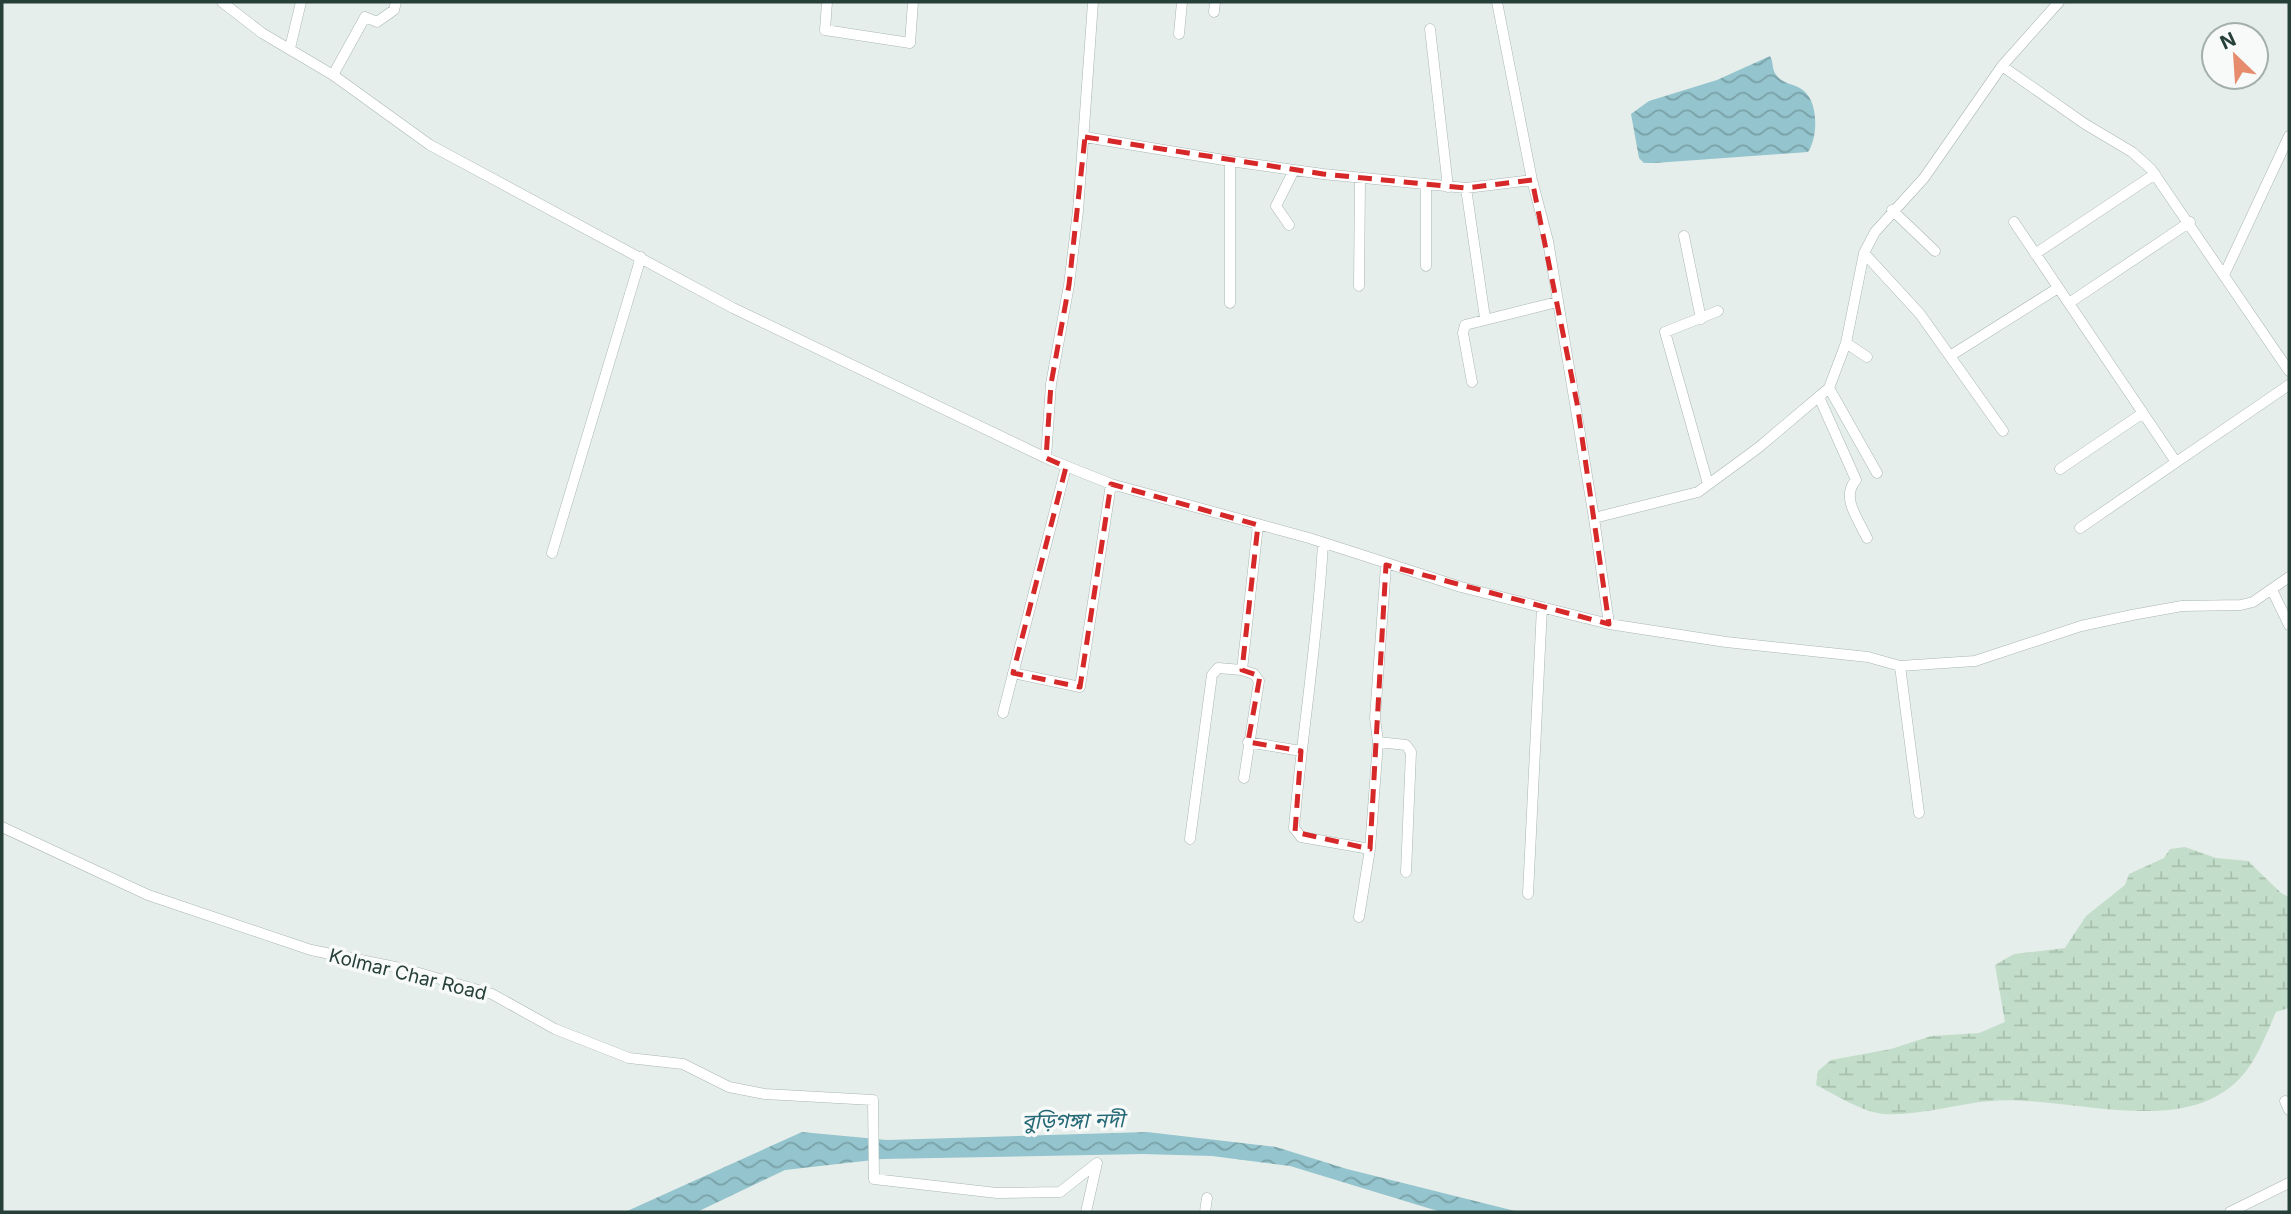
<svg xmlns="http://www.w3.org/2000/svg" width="2291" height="1214" viewBox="0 0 2291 1214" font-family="Inter,'Noto Sans Bengali',sans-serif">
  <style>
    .wetland { fill: url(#wetland-marsh) }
    .water { fill: url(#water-waves) }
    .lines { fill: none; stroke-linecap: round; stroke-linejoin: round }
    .street-casing { stroke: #a9b6b2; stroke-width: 11 }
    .street { stroke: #fff; stroke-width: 10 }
    .marked { fill: none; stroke: #d62828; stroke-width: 5; stroke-dasharray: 14 9; stroke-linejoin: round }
    .labels { text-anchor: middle; stroke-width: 7; stroke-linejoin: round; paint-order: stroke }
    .street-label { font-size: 19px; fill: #263f39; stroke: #f7faf9 }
    .water-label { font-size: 21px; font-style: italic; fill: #256876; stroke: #f7faf9 }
  </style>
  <defs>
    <pattern id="wetland-marsh" width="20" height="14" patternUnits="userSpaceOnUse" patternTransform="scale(1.75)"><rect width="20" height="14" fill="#c2ddc9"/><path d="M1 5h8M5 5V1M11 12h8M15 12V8" fill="none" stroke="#a7bfad"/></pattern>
    <pattern id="water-waves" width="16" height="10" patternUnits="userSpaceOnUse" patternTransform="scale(1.75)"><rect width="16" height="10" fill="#94c4cd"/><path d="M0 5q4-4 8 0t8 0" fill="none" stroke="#79a1a7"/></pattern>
  </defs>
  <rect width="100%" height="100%" fill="#e6eeeb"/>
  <path class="wetland" d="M2185 847 2216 858 2248 861 2281 893 2289 897V1008L2276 1012C2260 1048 2250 1081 2211 1099 2149 1128 2056 1095 1990 1101 1955 1104 1919 1116 1884 1114 1862 1112 1836 1095 1816 1085L1818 1071 1831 1060 1891 1049 1931 1036 1979 1033 2005 1022 1995 965 2014 954 2065 948 2086 916 2125 885 2129 874 2164 858 2170 849Z"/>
  <path class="water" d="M1770 56C1774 63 1771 69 1777 76 1784 85 1799 84 1806 93 1819 107 1817 139 1808 152L1655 163H1644L1639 158 1631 114 1649 101 1717 80Z
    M802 1132 887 1140 1147 1132 1276 1147 1347 1169 1519 1212H1441L1290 1166 1212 1156 1143 1154 882 1159 785 1170 697 1212H625Z"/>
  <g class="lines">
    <g class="street-casing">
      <path id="street" d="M222 2 262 33 333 75 430 145 733 308 1046 458 1111 484 1309 538 1461 587 1609 624 1726 642 1868 657 1900 666 1975 661 2081 626 2132 615 2182 606 2241 605 2253 602 2289 577
        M827 2 825 30 910 43 913 2
        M1497 2 1532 180 1548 241 1594 518
        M1214 12 1215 2
        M1430 29 1448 187
        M1179 34 1182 2
        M290 48 301 2
        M2002 66 2085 124 2132 152 2151 169 2289 371
        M333 75 365 17 377 22 394 10 396 2
        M1085 137 1230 161V303
        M1230 161 1323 174 1466 188 1532 180
        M1426 184V266
        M1466 188 1485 318
        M1892 210 1935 251
        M2014 222 2176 462
        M1289 225 1276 206 1294 170
        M1684 236 1701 319
        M1864 253 1920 314 2003 431
        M2035 254 2155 174
        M2225 273 2289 136
        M1359 286 1360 178
        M2069 303 2190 222
        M1846 343 1867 357
        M1950 356 2058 288
        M1472 382 1463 333 1465 325 1557 302
        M1829 388 1877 473
        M1819 397 1856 480C1840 497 1859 520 1867 538
        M1046 458 1051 384 1069 285 1078 211 1093 2
        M2060 469 2143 413
        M1708 484 1665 332 1718 311
        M2080 528 2289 385
        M1323 543C1318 638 1302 733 1294 828L1301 837 1370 849
        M552 553 641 257
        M1386 565 1375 718 1378 742 1406 745 1411 752 1406 872
        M2272 590 2289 625
        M1609 624 1594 518 1698 492 1758 448 1829 388 1846 343 1864 253 1875 232 1924 178 2002 66 2059 2
        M1900 666 1919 813
        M1242 670 1254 674 1259 681 1244 778
        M1013 673 1080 687 1111 484
        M1003 713 1066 467
        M1248 742 1301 751
        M2 827 148 895 311 950 405 969 492 994 555 1029 629 1058 683 1064 729 1087 765 1094 873 1100 874 1179 997 1193 1060 1192 1097 1163 1086 1212
        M1190 839 1212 675 1218 668 1242 670 1258 525
        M1528 894 1542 607
        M1359 917 1370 849 1378 742
        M2285 1101 2289 1110
        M1205 1212 1207 1198
        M2230 1212 2289 1183"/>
    </g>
    <use href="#street" class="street"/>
  </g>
  <path class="marked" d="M1085 137 1323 174 1466 188 1532 180 1577 403 1609 624 1386 565 1370 849 1295 832 1301 751 1248 742 1260 676 1242 670 1258 525 1111 484 1080 687 1013 673 1066 467 1046 458 1051 384 1069 285Z"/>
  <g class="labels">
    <g class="street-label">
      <text transform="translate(408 974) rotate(14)" y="7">Kolmar Char Road</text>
    </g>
    <g class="water-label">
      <text transform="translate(1073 1121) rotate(-1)" y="7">বুড়িগঙ্গা নদী</text>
    </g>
  </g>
  <rect width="2291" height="1214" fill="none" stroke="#263f39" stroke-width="7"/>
  <g transform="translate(2235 56) rotate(335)"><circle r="33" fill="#f7faf9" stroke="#a3afac" stroke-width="2"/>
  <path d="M0-5L12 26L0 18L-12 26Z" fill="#e68c6c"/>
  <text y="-10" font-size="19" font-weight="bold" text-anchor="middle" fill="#263f39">N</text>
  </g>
</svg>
